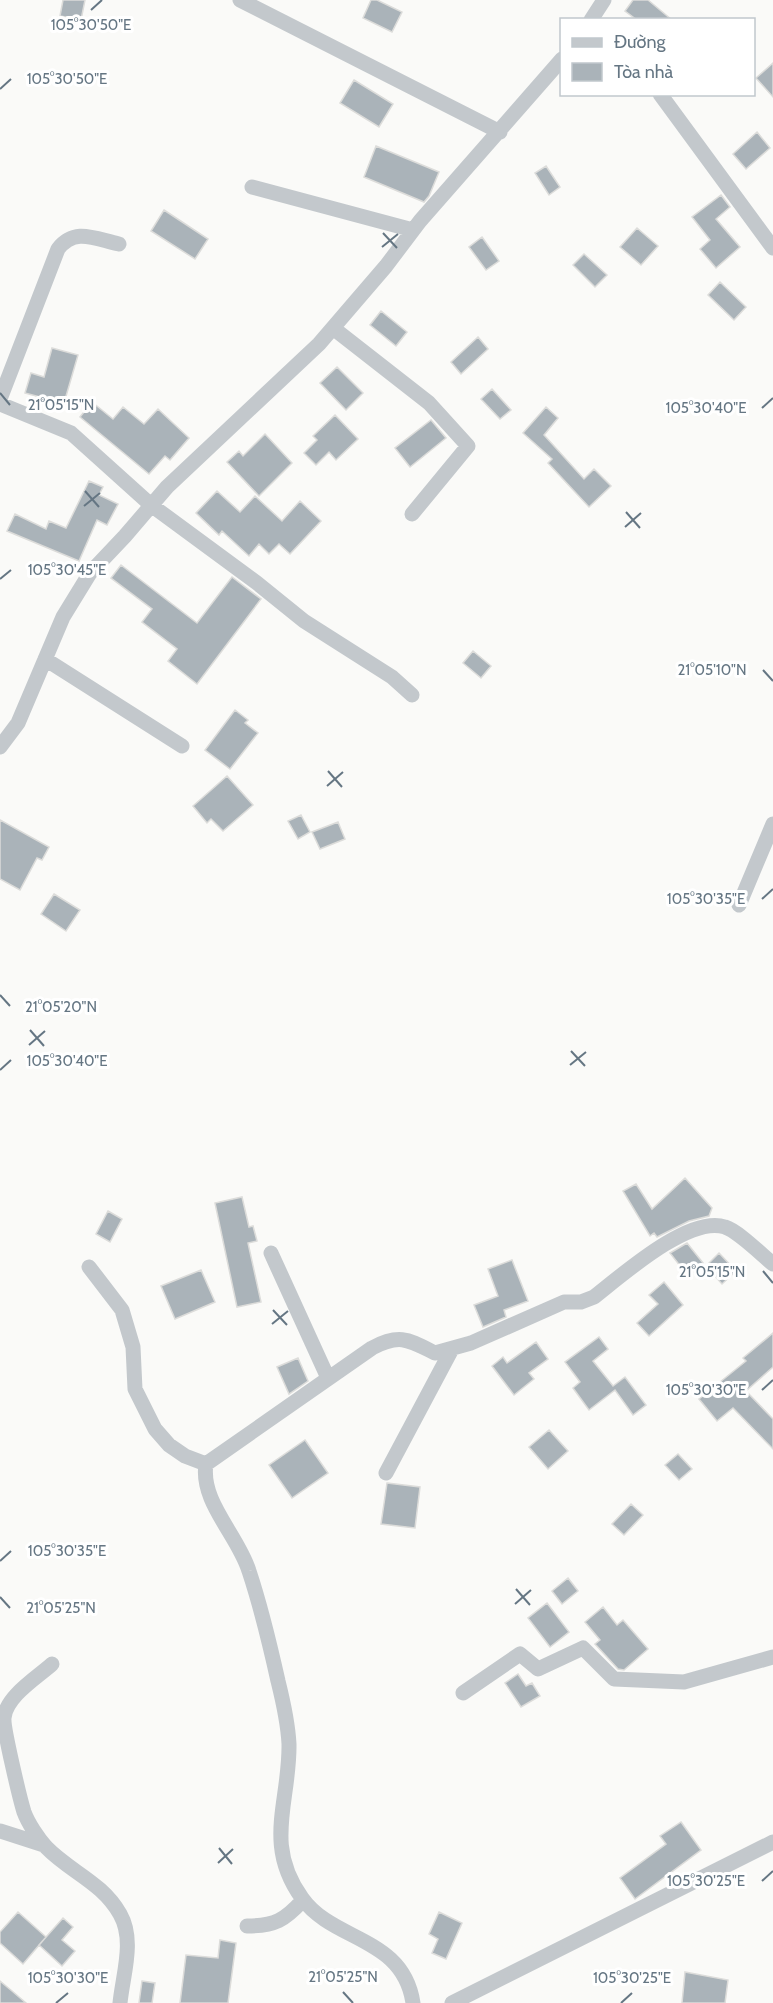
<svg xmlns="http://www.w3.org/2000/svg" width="773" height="2003" viewBox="0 0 773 2003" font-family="Cabin,sans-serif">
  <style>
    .building { fill: #aab3b9; stroke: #dcdcda; stroke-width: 1.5 }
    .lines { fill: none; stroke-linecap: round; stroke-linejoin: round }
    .minor { stroke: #c3c8cc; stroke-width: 15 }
    .ticks { fill: none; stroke: #657683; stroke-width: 2 }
    .ticks-label { font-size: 15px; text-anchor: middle; fill: #657683; stroke: #fff; stroke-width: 6; stroke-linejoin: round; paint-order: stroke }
  </style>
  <rect width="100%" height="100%" fill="#fafaf8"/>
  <path class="building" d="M63 0H85L81 20 60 16Z
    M371 0H377L402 12 392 32 363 18Z
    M633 0H648L672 20H637L625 11Z
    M773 63V97L756 78Z
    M354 80 393 104 379 127 340 103Z
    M757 132 770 148 746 169 733 154Z
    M376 146 439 172 429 196 424 202 364 177Z
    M546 166 560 187 549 195 535 173Z
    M721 195 730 207 716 219 740 247 716 268 700 249 710 240 692 217Z
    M164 210 208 239 195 259 151 231Z
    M637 228 658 246 641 265 620 247Z
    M482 237 499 261 486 270 469 247Z
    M584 254 607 275 595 287 573 265Z
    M720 282 746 307 734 320 708 295Z
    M381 311 407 332 396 346 370 325Z
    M478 337 488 349 461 374 451 362Z
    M52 348 78 355 62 410 39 403 40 397 25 393 31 373 44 377Z
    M337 367 363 393 346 410 320 383Z
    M492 389 511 410 500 419 481 399Z
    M92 402 113 419 123 407 144 424 158 409 189 438 170 460 165 456 149 474 80 417Z
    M546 407 558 418 544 435 584 479 594 469 611 486 589 507 548 463 552 459 523 433Z
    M335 415 358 439 336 460 329 452 316 465 304 453 317 440 313 436Z
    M431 420 446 438 410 467 395 448Z
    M265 434 292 463 259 496 227 462 239 451 243 456Z
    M89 481 103 487 99 495 118 504 107 525 97 520 79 561 7 531 15 514 46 529 49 521 66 528Z
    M217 491 240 512 255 496 282 521 300 501 321 521 290 554 279 544 269 554 259 544 249 556 222 531 219 535 196 513Z
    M121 565 197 623 232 577 261 599 197 684 168 661 177 649 142 622 152 609 111 578Z
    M473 651 491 666 481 678 463 663Z
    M235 710 248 720 245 723 258 733 230 769 205 750Z
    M227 776 253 805 223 831 211 819 207 823 193 806Z
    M301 815 310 832 298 839 288 821Z
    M0 820 49 847 42 860 37 858 20 890 0 879Z
    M338 822 345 839 320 849 312 832Z
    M54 894 80 910 66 931 41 914Z
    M685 1178 712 1208 709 1216 689 1221 657 1237 654 1233 650 1236 623 1191 636 1184 652 1209Z
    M242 1197 249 1227 253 1226 257 1241 248 1243 261 1302 237 1307 215 1203Z
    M108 1211 122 1219 110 1242 96 1234Z
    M687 1243 703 1263 688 1276 670 1253Z
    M719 1253 736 1271 722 1284 706 1266Z
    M512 1260 528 1301 504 1310 506 1317 483 1327 474 1305 498 1296 488 1269Z
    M201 1270 215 1302 175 1319 161 1286Z
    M664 1282 683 1305 649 1336 637 1323 658 1304 649 1295Z
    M773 1333V1367L746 1391 773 1419V1449L733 1408 717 1421 699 1399 746 1361 743 1358Z
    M599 1337 608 1349 593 1361 613 1386 625 1377 646 1405 633 1415 615 1390 589 1410 573 1388 580 1382 565 1362Z
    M536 1342 548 1359 529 1373 534 1379 514 1395 492 1366 503 1357 507 1363Z
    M298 1358 308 1381 289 1394 277 1367Z
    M549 1430 568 1451 548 1469 529 1447Z
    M305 1440 328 1473 292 1498 269 1465Z
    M678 1454 692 1469 679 1480 665 1465Z
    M387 1483 420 1487 415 1528 381 1524Z
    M631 1504 643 1515 624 1535 612 1524Z
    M568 1578 578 1591 562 1604 552 1591Z
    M547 1603 569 1632 550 1647 528 1618Z
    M603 1607 617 1625 623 1620 648 1649 624 1670 618 1669 595 1644 600 1640 585 1622Z
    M518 1674 526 1686 532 1683 540 1696 521 1707 505 1683Z
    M681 1822 701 1850 635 1899 620 1878 666 1844 660 1836Z
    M18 1912 46 1937 23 1964 0 1943V1932Z
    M439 1912 462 1923 446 1959 432 1953 438 1939 429 1934Z
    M63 1918 73 1927 62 1940 75 1951 62 1966 39 1945Z
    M220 1940 236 1943 228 2003H180L186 1955 218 1958Z
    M685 1972 728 1980 725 2003H682Z
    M0 1981 12 1991 26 2003H0Z
    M142 1981 155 1983 152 2003H139Z"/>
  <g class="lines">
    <path class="minor" d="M240 0 500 132
      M591 20 604 0
      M660 94 773 248
      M252 187 413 230
      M333 328 429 403 468 446 412 514
      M0 399 58 249C75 227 95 239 119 244
      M0 404 71 433 151 505 257 583 304 621 392 677 412 695
      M45 659 182 746
      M0 747 18 723 63 617 90 573 125 536 167 487 319 344 386 266 420 221 562 59
      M739 905 773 824
      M271 1253 328 1378
      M89 1267 122 1310 133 1347 135 1389 155 1429 169 1445 185 1456 206 1464
      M386 1473 452 1349
      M52 1664C38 1677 6 1696 4 1718 3 1728 20 1799 24 1812 28 1823 38 1838 46 1847 70 1872 102 1882 120 1914 135 1940 123 1974 120 2003
      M463 1693 520 1654 538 1669 583 1648 614 1679 684 1682 773 1657
      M0 1831 44 1845
      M247 1926C275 1926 285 1920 303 1900
      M413 2003C403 1936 333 1942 302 1898 263 1844 290 1802 289 1744 288 1724 283 1701 278 1681 270 1645 261 1607 249 1571 238 1535 200 1502 206 1464L372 1348C400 1333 409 1340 435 1353L471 1343 564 1302H581L594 1297C621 1276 689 1215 725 1227 738 1231 761 1254 773 1264
      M452 2003 773 1842"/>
  </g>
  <path class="ticks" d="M91 10 102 0M0 89 11 79M383 233 397 248M382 247 398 234M0 393 10 405M762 408 773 398M85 491 99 507M84 506 100 493M626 512 640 528M625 527 641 513M0 579 11 570M763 670 773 681M328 771 342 787M327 786 343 772M762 899 773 889M0 995 10 1006M30 1030 44 1046M29 1045 45 1031M571 1051 585 1066M570 1065 586 1052M0 1070 11 1060M763 1271 773 1283M273 1310 287 1325M272 1324 288 1311M762 1390 773 1380M0 1561 11 1551M516 1589 530 1605M0 1597 10 1608M515 1604 531 1590M219 1848 232 1864M218 1863 233 1849M762 1881 773 1871M343 1992 353 2003M56 2003 68 1993M621 2003 632 1993"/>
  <g class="ticks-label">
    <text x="91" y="30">105°30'50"E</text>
    <text x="67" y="84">105°30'50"E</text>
    <text x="61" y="410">21°05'15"N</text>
    <text x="706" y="413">105°30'40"E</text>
    <text x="67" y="575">105°30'45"E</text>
    <text x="712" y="675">21°05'10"N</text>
    <text x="706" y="904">105°30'35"E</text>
    <text x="61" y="1012">21°05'20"N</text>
    <text x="67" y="1066">105°30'40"E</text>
    <text x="712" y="1277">21°05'15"N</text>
    <text x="706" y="1395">105°30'30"E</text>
    <text x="67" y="1556">105°30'35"E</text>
    <text x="61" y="1613">21°05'25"N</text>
    <text x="706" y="1886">105°30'25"E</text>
    <text x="343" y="1982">21°05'25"N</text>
    <text x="68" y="1983">105°30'30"E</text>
    <text x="632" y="1983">105°30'25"E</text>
  </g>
  <rect x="560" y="18" width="195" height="78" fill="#ffffff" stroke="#c1c8cd" stroke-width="1.5"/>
  <rect x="572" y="38" width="30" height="9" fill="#c3c8cc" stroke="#c1c8cd" stroke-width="1.5"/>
  <text x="614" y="48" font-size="18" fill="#657683">Đường</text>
  <rect x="572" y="63" width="30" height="18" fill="#aab3b9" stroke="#c1c8cd" stroke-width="1.5"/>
  <text x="614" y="78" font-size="18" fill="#657683">Tòa nhà</text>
</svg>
